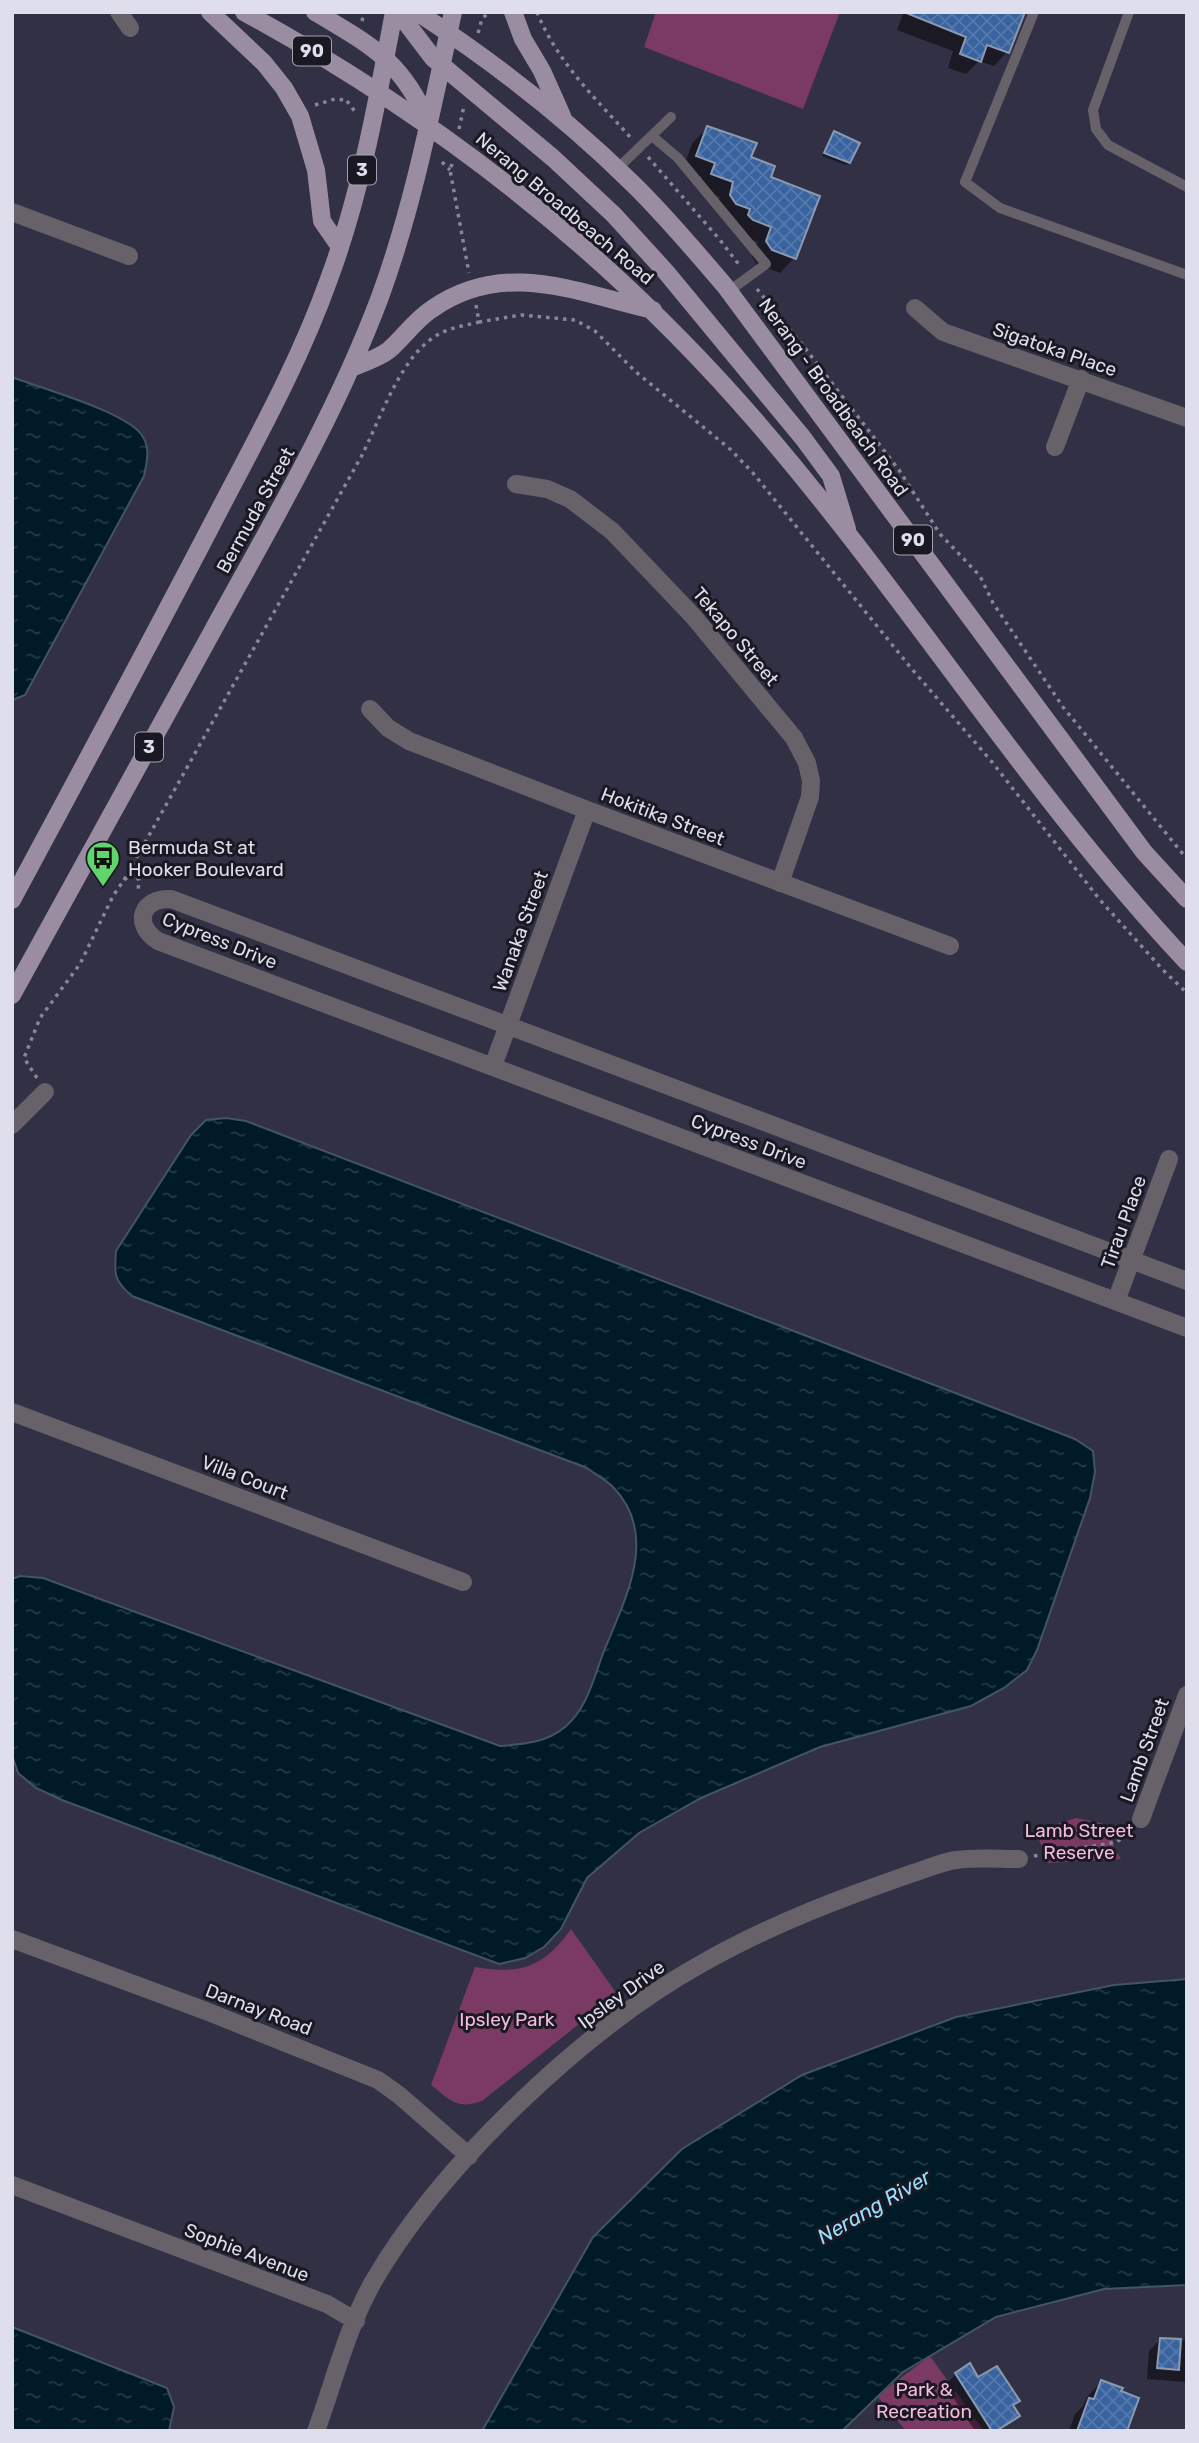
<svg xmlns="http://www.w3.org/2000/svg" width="1199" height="2443" viewBox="0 0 1199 2443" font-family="Rubik,sans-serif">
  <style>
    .green { fill: #7a3a64 }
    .water { fill: url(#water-ripples); stroke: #435562; stroke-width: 2 }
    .shadow { fill: #0007 }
    .building { fill: url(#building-cross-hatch); stroke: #8b9ab1; stroke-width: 2 }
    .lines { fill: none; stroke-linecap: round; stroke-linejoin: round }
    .path { stroke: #878698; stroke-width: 3.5; stroke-dasharray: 3.5 5; stroke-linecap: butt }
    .service { stroke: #67616a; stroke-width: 10 }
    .minor { stroke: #67616a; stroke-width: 18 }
    .primary { stroke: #9a8da1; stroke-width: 18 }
    .labels { text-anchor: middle; stroke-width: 6; stroke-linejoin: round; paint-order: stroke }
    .shield { fill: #1a1923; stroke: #a3a3b0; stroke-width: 2 }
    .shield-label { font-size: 18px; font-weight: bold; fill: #dedeec }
    .street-label { font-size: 19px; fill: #dedeec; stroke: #1a1923 }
    .poi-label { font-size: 19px; fill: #dedeec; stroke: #1a1923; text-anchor: start }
    .park-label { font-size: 19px; fill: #f7bbdf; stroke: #1a1923 }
    .water-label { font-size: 21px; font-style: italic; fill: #99deff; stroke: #1a1923 }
  </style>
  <defs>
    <pattern id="water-ripples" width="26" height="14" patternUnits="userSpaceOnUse" patternTransform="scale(1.75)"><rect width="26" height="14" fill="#001a27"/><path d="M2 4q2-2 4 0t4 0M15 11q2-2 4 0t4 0" fill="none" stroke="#253b46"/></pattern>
    <pattern id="building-cross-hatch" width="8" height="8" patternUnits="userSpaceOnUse" patternTransform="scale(1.75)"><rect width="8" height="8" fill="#39639f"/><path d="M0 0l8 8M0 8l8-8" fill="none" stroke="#5579ac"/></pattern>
  </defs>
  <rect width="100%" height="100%" fill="#313045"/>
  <path class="green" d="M656 12H840L803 109 644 47Z
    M1076 1818 1101 1823 1110 1829 1114 1848 1121 1859 1048 1863 1038 1837 1047 1827Z
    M571 1929 617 1994 482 2101C457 2110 450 2100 431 2085L475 1967C521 1975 544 1967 571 1929Z
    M930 2356 984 2431H906L877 2396Z"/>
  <path class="water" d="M12 377C43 389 123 411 141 434 151 447 147 461 144 476L25 695 12 700Z
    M226 1118 246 1121 1075 1439 1093 1451 1095 1472 1090 1498 1037 1650 1027 1670 1004 1688 971 1706 820 1747 701 1798 639 1833 587 1878 561 1929 544 1947 525 1958 499 1964 62 1800 36 1788 18 1773 12 1755V1579L20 1576 43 1578 500 1746C524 1744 546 1743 565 1727 587 1709 594 1677 604 1651 625 1599 660 1535 613 1487 605 1479 595 1474 587 1468L132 1296C114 1281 114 1274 116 1251L191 1135 206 1120Z
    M1187 1979V2285L1104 2289 996 2317 903 2372 842 2431H482L593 2237 682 2149 802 2075 956 2017 1114 1985Z
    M12 2327 167 2388 174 2407 169 2431H12Z"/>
  <path class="shadow" d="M904 12H1025L1007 52 994 66 979 61 966 74 948 68 953 51 897 30Z
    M708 128 749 158 768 178 818 197 794 258 780 273 757 264 752 257 758 242 738 234 716 210 720 197 698 188 702 177 682 170 693 142Z
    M834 133 849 162 846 165 822 156Z
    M1187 2330V2382L1147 2379 1149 2351 1160 2340 1184 2341Z
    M956 2374 978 2380 1017 2401 1012 2406 1018 2415 999 2431H975L945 2385Z
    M1101 2382 1126 2431H1069L1075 2414 1083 2406 1087 2397Z"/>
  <path class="building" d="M904 12H1025L1009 53 987 45 981 62 960 54 966 37Z
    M707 126 757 143 751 157 775 166 771 177 820 196 796 259 772 250 766 241 771 227 753 220 748 215 750 209 736 204 730 195 733 182 711 174 715 163 696 156Z
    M834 131 860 143 850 163 824 153Z
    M1160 2338 1181 2339 1179 2370 1157 2368Z
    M970 2363 978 2377 997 2366 1020 2401 1013 2405 1020 2416 996 2431H992L955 2373Z
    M1101 2380 1123 2388 1121 2391 1139 2398 1127 2431H1077L1089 2398 1094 2399Z"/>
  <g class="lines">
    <path class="path" d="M537 12C557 62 596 99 631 138
      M362 21 364 12
      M478 33 482 19 489 12
      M347 101 356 113
      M315 105 335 99 347 100
      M459 129 464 106
      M648 157 720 240 740 266
      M442 162 450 170
      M452 164 450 170 469 273
      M757 289 805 348 899 470 940 534 980 576 993 603 1063 707 1187 859
      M476 305 479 322 521 315 575 320 595 331 636 372 730 449 753 473 911 668 992 762 1100 900 1163 970 1187 993
      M124 880 361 457C381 419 401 351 443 332 454 327 467 325 479 322
      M37 1078 24 1058 40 1018 80 964 113 896 124 880 133 873 139 880 138 892
      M1034 1856 1117 1842 1129 1831"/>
    <path class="service" d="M1034 12 965 182 1000 208 1187 275
      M1129 12 1093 110 1096 129 1108 145 1187 187
      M652 136 678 158 766 264 729 291
      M617 169 671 117"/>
    <path class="minor" d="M119 12 130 28
      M12 212 129 256
      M915 308 943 332 1187 418
      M1055 447 1081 379
      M516 484 547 489 570 499 612 531 693 616 794 738 807 763 811 781 810 797 780 883
      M370 709 388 728 409 741 587 810 950 946
      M493 1066 587 810
      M12 1125 45 1092
      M1187 1281 171 899C140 898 133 925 158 941L1187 1328
      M1116 1301 1169 1159
      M12 1412 463 1582
      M1141 1819 1187 1695
      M12 1939 206 2011 378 2080 399 2095 469 2156
      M12 2185 327 2304 356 2321
      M316 2431C334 2382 347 2328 373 2282 441 2165 583 2030 701 1964 752 1935 805 1912 860 1892 882 1884 904 1876 925 1869 935 1866 946 1861 956 1860 976 1857 999 1859 1019 1859"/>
    <path class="primary" d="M210 12 264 63 284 88 300 116 316 170 322 221 340 247
      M244 12C440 119 615 257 760 426 909 599 1030 795 1187 962
      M315 12C372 46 402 61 429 124
      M398 12 433 58 553 158 614 215 666 272 803 438 831 476 847 529
      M417 12C494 62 566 118 632 183 665 215 695 251 725 286L1144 852 1187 899
      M513 12 523 39 542 71 562 116
      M351 368C363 363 379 358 389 350 404 337 415 320 432 309 505 258 577 293 653 310
      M12 900C79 775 146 651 211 526 253 445 298 366 329 279 361 193 377 102 394 12
      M12 995C79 874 145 753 212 632 272 523 336 414 380 297 414 204 432 108 453 12"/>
  </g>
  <defs>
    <g id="bus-pin" transform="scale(1.75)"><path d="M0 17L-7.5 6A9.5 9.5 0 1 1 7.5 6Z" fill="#5fd56b" stroke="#1a1923"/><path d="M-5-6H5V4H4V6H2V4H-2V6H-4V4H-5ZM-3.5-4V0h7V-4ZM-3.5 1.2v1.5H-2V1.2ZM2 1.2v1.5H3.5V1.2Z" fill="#111"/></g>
  </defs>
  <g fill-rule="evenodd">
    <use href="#bus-pin" x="103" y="858"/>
  </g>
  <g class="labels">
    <g class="shield">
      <rect x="293" y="36.5" width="38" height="29" rx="5"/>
      <rect x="348" y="155.5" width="28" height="29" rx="5"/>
      <rect x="894" y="525.5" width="38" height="29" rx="5"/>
      <rect x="135" y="732.5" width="28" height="29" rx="5"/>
    </g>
    <g class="shield-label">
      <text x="312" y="57">90</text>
      <text x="362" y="176">3</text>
      <text x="913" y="546">90</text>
      <text x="149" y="753">3</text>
    </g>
    <g class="street-label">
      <text transform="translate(565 208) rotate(40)" y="7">Nerang Broadbeach Road</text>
      <text transform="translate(1055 349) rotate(19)" y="7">Sigatoka Place</text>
      <text transform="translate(834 397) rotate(54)" y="7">Nerang - Broadbeach Road</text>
      <text transform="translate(255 510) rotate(-61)" y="7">Bermuda Street</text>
      <text transform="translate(736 636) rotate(50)" y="7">Tekapo Street</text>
      <text transform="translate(663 816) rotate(21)" y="7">Hokitika Street</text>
      <text transform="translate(520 931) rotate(-70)" y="7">Wanaka Street</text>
      <text transform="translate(220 940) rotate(22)" y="7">Cypress Drive</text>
      <text transform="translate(749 1141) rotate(21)" y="7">Cypress Drive</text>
      <text transform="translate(1123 1222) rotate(-70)" y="7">Tirau Place</text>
      <text transform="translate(245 1477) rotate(21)" y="7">Villa Court</text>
      <text transform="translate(1144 1750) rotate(-70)" y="7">Lamb Street</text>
      <text transform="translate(621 1994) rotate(-36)" y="7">Ipsley Drive</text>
      <text transform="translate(259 2009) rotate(21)" y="7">Darnay Road</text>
      <text transform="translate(247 2252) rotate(21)" y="7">Sophie Avenue</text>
    </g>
    <g class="poi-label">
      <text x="128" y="854">Bermuda St at<tspan x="128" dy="22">Hooker Boulevard</tspan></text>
    </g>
    <g class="park-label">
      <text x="1079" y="1837">Lamb Street<tspan x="1079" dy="22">Reserve</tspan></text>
      <text x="507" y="2026">Ipsley Park</text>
      <text x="924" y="2396">Park &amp;<tspan x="924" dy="22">Recreation</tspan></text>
    </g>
    <g class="water-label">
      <text transform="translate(874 2207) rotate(-30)" y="7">Nerang River</text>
    </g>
  </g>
  <rect width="1199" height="2443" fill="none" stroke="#dedeec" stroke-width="28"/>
</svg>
